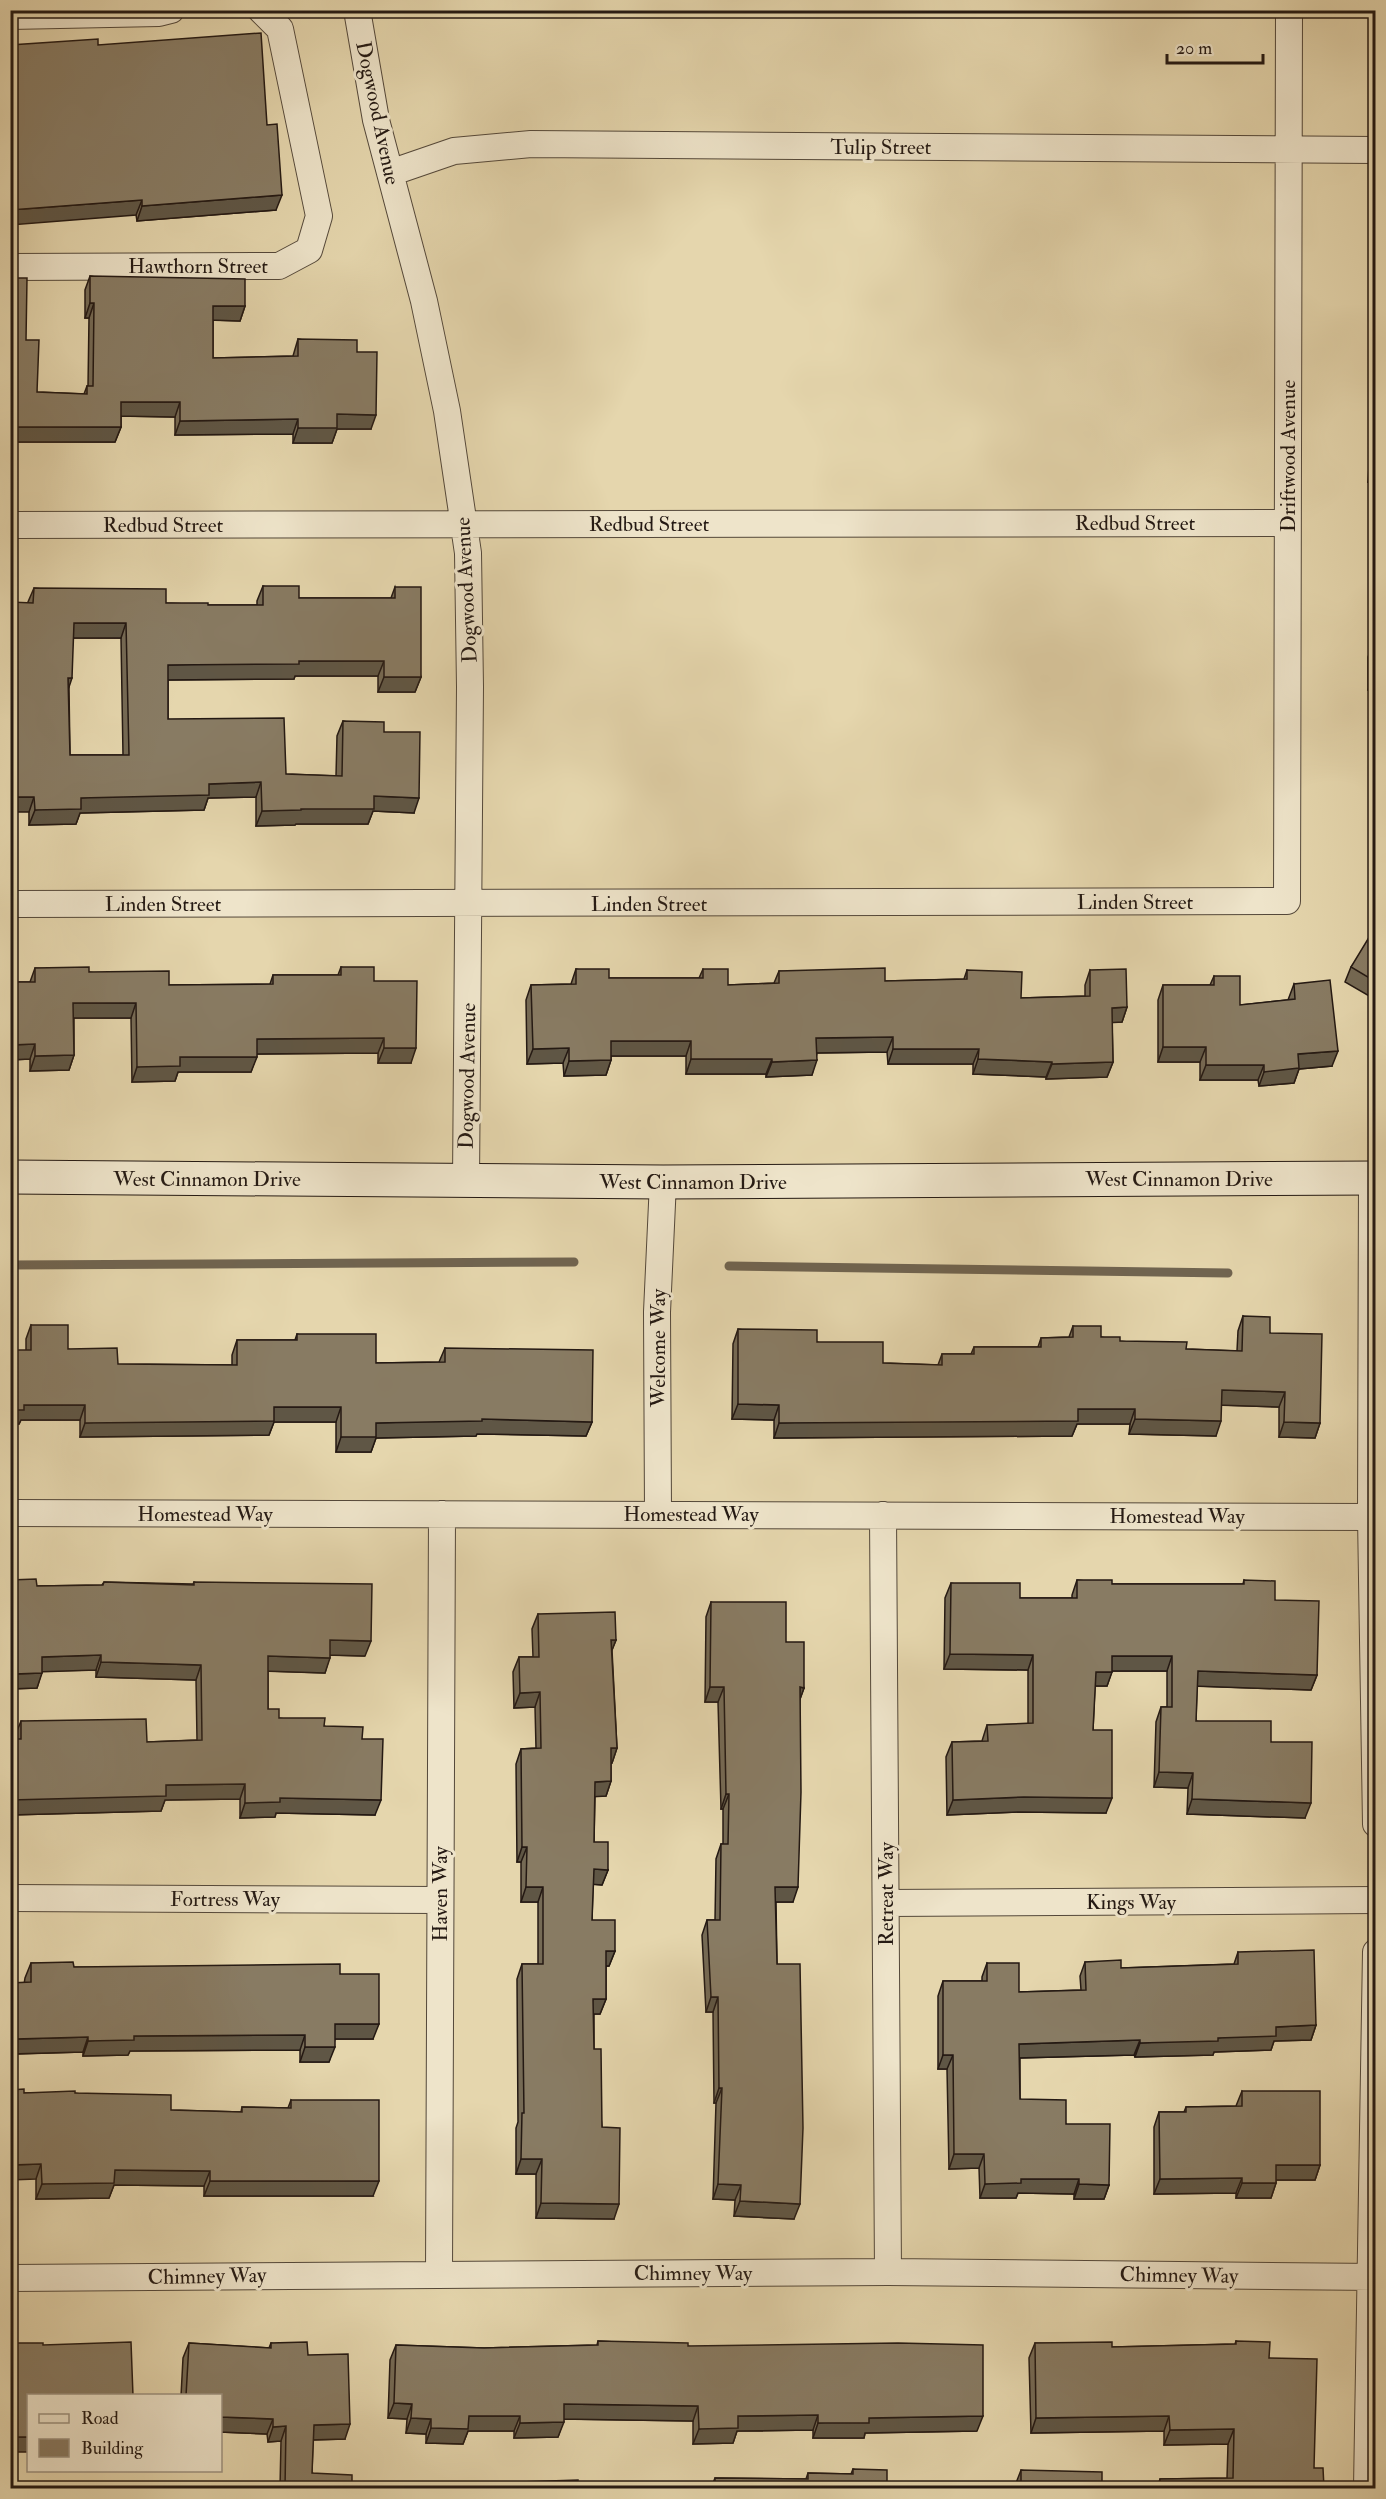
<svg xmlns="http://www.w3.org/2000/svg" width="1386" height="2499" viewBox="0 0 1386 2499" font-family="'IM FELL Double Pica',serif">
  <style>
    .lines { fill: none; stroke-linecap: round; stroke-linejoin: round }
    .stream { stroke: #706450; stroke-width: 9 }
    .minor-casing { stroke: #54483a; stroke-width: 28 }
    .secondary-casing { stroke: #241913; stroke-width: 35 }
    .minor { stroke: #eee4ca; stroke-width: 26 }
    .secondary { stroke: #eee4ca; stroke-width: 33 }
    .wall { fill: #756a55; stroke: #241913; stroke-width: 1.5; fill-rule: evenodd }
    .shaded-wall { fill: #5f5645; stroke: #241913; stroke-width: 1.5 }
    .building { fill: #887b63; stroke: #241913; stroke-width: 1.5; fill-rule: evenodd }
    .labels { text-anchor: middle; stroke-width: 6; stroke-linejoin: round; paint-order: stroke }
    .street-label { font-size: 21px; fill: #241913; stroke: #eee4ca }
  </style>
  <rect width="100%" height="100%" fill="#e5d6ad"/>
  <filter id="stains"><feTurbulence type="fractalNoise" baseFrequency=".00333" numOctaves="4"/><feColorMatrix values="0 0 0 0 .2 0 0 0 0 .09 0 0 0 0 .02 0 0 0 .5 -.17"/></filter>
  <radialGradient id="worn" r=".72"><stop offset=".6" stop-color="#630" stop-opacity="0"/><stop offset="1" stop-color="#630" stop-opacity=".3"/></radialGradient>
  <g class="lines">
    <path class="stream" d="M10 1265 574 1262
      M729 1266 1228 1273"/>
    <g class="minor-casing">
      <path id="minor" d="M357 10 376 120 424 301 447 411 468 553 470 687 466 1181
        M10 16 159 13 171 10
        M390 173 454 151 531 144 1376 150
        M10 267 279 266 309 250 319 216 280 29 261 10
        M10 525 1287 523
        M10 904 1287 901 1289 10
        M1372 1178 1371 1517 1376 1824
        M10 1513 1371 1517
        M658 1513 657 1312 663 1182
        M883 1515 888 2272
        M10 1898 440 1900
        M886 1903 1376 1900
        M439 2274 442 1514
        M10 2278 888 2272 1376 2277
        M1367 2488 1376 1952"/>
    </g>
    <g class="secondary-casing">
      <path id="secondary" d="M10 1177 663 1182 1376 1178"/>
    </g>
    <use href="#minor" class="minor"/>
    <use href="#secondary" class="secondary"/>
  </g>
  <path class="wall" d="M98 45 267 125 276 210 137 221 136 215Z
    M1376 237V278H1372V246Z
    M90 276 245 306 240 321 213 320V358L293 356 298 339 357 352 371 429H337L332 443H293V434L175 435V417L121 416V427L115 442H10L26 340 37 392 84 394 87 386H88L89 318H85V290Z
    M1376 360V398L1371 399 1370 374Z
    M1375 436H1376V598H1370L1375 482H1368L1370 451Z
    M263 586 299 598H391L395 587 421 677 415 692H378V676H295L294 679 168 680V719L286 774 336 776 337 736 343 721 384 732 414 813 373 811 368 824H296L295 825 256 826V797L208 798 204 810 80 813 76 824 29 825 28 602 34 588 166 603 208 605H257V601ZM73 638H121L123 755H70L69 688Z
    M1373 642H1376V765H1370V690H1368V657Z
    M1376 937V1000L1345 982 1351 967Z
    M341 967 374 981 411 1063H378V1053L257 1054 251 1072H178L175 1081 132 1082 131 1018H74V1055L69 1070 30 1071V1059L10 1060V982H30L35 968 89 972 169 985 270 984 273 975H338Z
    M576 969 609 978H699L703 969 728 985 774 983 779 971 885 981 964 979 967 970 1021 998 1085 996V985L1090 970 1127 1007 1122 1022H1112L1113 1062 1107 1077 1046 1079V1077L973 1074V1064H888L887 1052 817 1053 812 1075 766 1077V1074H686V1056H611V1060L606 1075 564 1076 563 1063 527 1064 526 1000 531 985 571 984Z
    M1214 976 1240 1005 1288 1000 1294 984 1332 1066 1299 1069 1294 1083 1259 1086 1258 1080H1200V1062H1158V1000L1163 985H1210Z
    M1243 1316 1270 1333 1320 1423 1315 1438 1279 1437V1407L1221 1405 1216 1436 1129 1434 1130 1424H1077L1072 1436 774 1438V1420L732 1419 733 1344 738 1329 817 1342 883 1363 938 1365 942 1354H971L974 1347H1038L1041 1338 1069 1337 1073 1326 1101 1337 1120 1341 1186 1349 1237 1351 1238 1331Z
    M31 1325 68 1349 118 1364 232 1365V1355L237 1340H295L297 1334 376 1363 439 1362 445 1348 592 1422 586 1436 477 1434 476 1436 376 1438 371 1452H336V1422H274L269 1435 80 1437V1420H21L19 1424H10L26 1350V1339Z
    M10 1580 37 1586 102 1585 104 1582 193 1584 194 1582 365 1656 330 1655 325 1673 268 1671V1709L279 1718 324 1726 362 1739 375 1815 276 1813 275 1817 240 1818V1799L165 1800 161 1811 10 1815V1739H15V1736L21 1721 147 1742 197 1740 196 1680 96 1677V1670L42 1671 37 1688 10 1689Z
    M1077 1580 1112 1584H1243L1244 1580 1275 1600 1317 1675 1311 1690 1197 1686 1196 1721 1271 1742 1305 1818 1187 1814 1188 1788 1154 1787 1156 1722 1161 1707H1167V1671H1112L1107 1686H1095L1093 1730 1106 1813 1019 1812 947 1815 946 1757 952 1742 982 1741 987 1725 1028 1724V1670L944 1669 945 1598 951 1583 1020 1598H1072V1595Z
    M711 1602 786 1642 804 1688 800 1699 793 1902H776L777 1964 794 2219 734 2216 735 2200 713 2199 716 2103H714L713 2012H706L702 1935 707 1920H715L716 1859 721 1844H723V1809H721L718 1702H705L706 1617Z
    M538 1614 616 1640 612 1650 617 1748 612 1763H611V1781L606 1796H595L594 1842 608 1870 602 1885 593 1884 592 1920 615 1951 609 1966H606V1999L600 2014H594V2049L602 2127 614 2219 536 2218V2174H516V2128L518 2122 517 1979 522 1964H538V1902H521V1862H517L516 1764 521 1749 536 1748 535 1707 514 1708 513 1672 519 1657H533L532 1629Z
    M1238 1952 1316 2025 1311 2040 1274 2041 1271 2050 1214 2052 1213 2055 1135 2057 1134 2055 1020 2058V2099L1066 2124 1109 2185 1104 2199H1074V2194L1018 2193 1016 2198H980L979 2168 949 2169 947 2069H938V1996L943 1981H982V1977L987 1963 1019 1992 1081 1990 1080 1976 1085 1962 1121 1968 1234 1964Z
    M31 1963 74 1967 340 1974 373 2039H335L329 2062H300V2050L130 2051 128 2055 83 2056V2052L17 2054 11 2071 25 1978Z
    M1242 2091 1320 2165 1315 2180H1276V2183L1271 2198H1236V2193L1154 2194V2127L1159 2112H1184L1186 2107 1236 2106Z
    M24 2093H75L171 2110 241 2112 242 2107 288 2108 291 2100 373 2196H204V2186L114 2185 109 2198 36 2199V2179Z
    M598 2341 688 2346 977 2431 865 2433 864 2438H813V2430L737 2431 733 2443 693 2444V2421L564 2419 558 2437 514 2438V2431H468L463 2444 426 2443V2434L406 2433 407 2419 388 2418 390 2360 396 2345 484 2348 597 2345Z
    M1236 2341 1269 2358 1314 2468 1324 2488H1157L1160 2479 1227 2478 1228 2444 1164 2445V2431L1031 2433 1029 2358 1035 2343 1112 2347 1235 2344Z
    M189 2343 269 2348 271 2343 308 2355 345 2439 313 2440 312 2473 352 2488H280L281 2441 268 2442 267 2434 220 2432V2396H181L183 2358Z
    M853 2469 887 2483H1016L1021 2470 1102 2488H711L715 2478 806 2479 808 2473 851 2474Z"/>
  <path class="shaded-wall" d="M282 195 276 210 137 221 142 206Z
    M142 200 136 215 10 225V210Z
    M1376 268V278H1372Z
    M90 303H94L89 318H85Z
    M213 306H245L240 321 208 320Z
    M1376 387V398L1371 399Z
    M121 402H180L175 417 115 416Z
    M337 414 376 415 371 429H337L332 443H293L298 428Z
    M298 419 293 434 175 435 180 421Z
    M10 427H121L115 442H10Z
    M1374 467H1376V481L1368 482Z
    M1376 583V598H1370Z
    M74 623H126L121 638H68Z
    M299 661H384L378 676H295L294 679 163 680 168 665Z
    M1373 675H1376V676L1370 690H1368Z
    M384 677H421L415 692H378Z
    M68 678H72L67 693Z
    M1376 751V765H1370Z
    M261 782 256 797 208 798 204 810 80 813 76 824 29 825 35 810 81 798 209 784Z
    M374 796 419 798 414 813 373 811 368 824H296L295 825 256 826 262 811 301 809Z
    M10 797H34L29 812H10Z
    M73 1003H136L131 1018H68Z
    M1127 1007 1122 1022 1106 1023 1112 1008Z
    M893 1037 887 1052 811 1053 816 1038Z
    M384 1038 378 1053 251 1054 257 1039Z
    M611 1041H691L686 1056H605Z
    M35 1044 30 1059 10 1060V1045Z
    M1163 1047H1206L1200 1062H1158Z
    M384 1048H416L411 1063H378Z
    M569 1048 563 1063 527 1064 533 1049Z
    M893 1049H979L973 1064H888Z
    M1338 1051 1332 1066 1299 1069 1294 1083 1259 1086 1264 1072 1298 1054Z
    M74 1055 69 1070 30 1071 35 1056Z
    M180 1057H257L251 1072H178L175 1081 132 1082 137 1067Z
    M691 1059H772L766 1074H686Z
    M978 1059 1052 1062 1046 1077 973 1074Z
    M611 1060 606 1075 564 1076 569 1061Z
    M817 1060 812 1075 766 1077 772 1062Z
    M1113 1062 1107 1077 1046 1079 1052 1064Z
    M1206 1065H1264L1258 1080H1200Z
    M1222 1390 1285 1392 1279 1407 1216 1405Z
    M738 1404 779 1405 774 1420 732 1419Z
    M24 1405H85L80 1420H21L19 1424H10V1410Z
    M274 1407H341L336 1422H274L269 1435 80 1437 85 1423Z
    M1078 1409H1135L1130 1424H1077L1072 1436 774 1438 779 1423Z
    M482 1419 592 1422 586 1436 477 1434 476 1436 376 1438 371 1452H336L341 1437 376 1423Z
    M1135 1419 1221 1421 1216 1436 1129 1434Z
    M1284 1422 1320 1423 1315 1438 1279 1437Z
    M330 1640 371 1641 365 1656 325 1655Z
    M611 1640H616L610 1655Z
    M950 1654 1033 1655 1028 1670 944 1669Z
    M101 1655 96 1670 36 1672 42 1657Z
    M268 1656 330 1658 325 1673 262 1671Z
    M1112 1656H1172L1167 1671H1107Z
    M101 1662 201 1665 196 1680 96 1677Z
    M1198 1671 1317 1675 1311 1690 1192 1686Z
    M1096 1672H1112L1107 1686H1090Z
    M42 1673 37 1688 10 1689V1683L14 1674Z
    M710 1687H724L718 1702H705Z
    M800 1687 804 1688 799 1702Z
    M540 1692 535 1707 514 1708 520 1693Z
    M611 1748H617L612 1763H605Z
    M1159 1772 1193 1773 1188 1788 1154 1787Z
    M611 1781 606 1796 590 1797 595 1782Z
    M245 1784 240 1799 165 1800 161 1811 10 1815V1800L166 1785Z
    M726 1794H729L723 1809H721Z
    M1024 1797 1112 1798 1106 1813 1019 1812 947 1815 953 1800Z
    M280 1798 381 1800 375 1815 276 1813 275 1817 240 1818 245 1803Z
    M1192 1799 1311 1803 1305 1818 1187 1814Z
    M522 1847H527L521 1862H517Z
    M594 1869 608 1870 602 1885 588 1884Z
    M526 1887H543L538 1902H521Z
    M775 1887H798L793 1902H770Z
    M606 1951H615L609 1966H600Z
    M711 1997H718L713 2012H706Z
    M593 1999H606L600 2014H588Z
    M335 2024H379L373 2039H329Z
    M1316 2025 1311 2040 1274 2041 1271 2050 1214 2052 1213 2055 1135 2057 1140 2043 1218 2038 1276 2027Z
    M305 2035 300 2050 130 2051 128 2055 83 2056 88 2041 134 2036Z
    M88 2037 83 2052 11 2054 16 2039Z
    M1140 2040 1134 2055 1014 2058 1019 2044Z
    M305 2047H335L329 2062H300Z
    M943 2055H953L947 2069H938Z
    M10 2056H17L11 2071H10Z
    M719 2088H722L716 2103H714Z
    M954 2154H984L979 2168 949 2169Z
    M521 2159H542L536 2174H516Z
    M41 2164 36 2179 10 2180V2165Z
    M1276 2165H1320L1315 2180H1271Z
    M115 2170 210 2171 204 2186 114 2185 109 2198 36 2199 42 2184Z
    M1242 2178 1236 2193 1154 2194 1160 2179Z
    M1021 2179H1079L1074 2194 1018 2193 1016 2198H980L985 2184Z
    M210 2181H379L373 2196H204Z
    M1242 2183H1276L1271 2198H1236Z
    M718 2184 741 2185 735 2200 713 2199Z
    M1079 2184 1109 2185 1104 2199H1074Z
    M740 2201 800 2204 794 2219 734 2216Z
    M541 2203 619 2204 614 2219 536 2218Z
    M394 2403 412 2404 407 2419 388 2418Z
    M564 2404 698 2406 693 2421 558 2419Z
    M818 2415 813 2430 737 2431 733 2443 693 2444 699 2429 738 2416Z
    M469 2416H520L514 2431H468L463 2444 426 2443 431 2428Z
    M983 2416 977 2431 865 2433 864 2438H813L818 2423 869 2418Z
    M1169 2416 1164 2431 1031 2433 1036 2418Z
    M220 2417 273 2419 267 2434 220 2432Z
    M411 2418 431 2419 426 2434 406 2433Z
    M564 2422 558 2437 514 2438 520 2423Z
    M350 2424 345 2439 308 2440 314 2425Z
    M286 2426 281 2441 268 2442 273 2427Z
    M1234 2429 1228 2444 1164 2445 1170 2430Z
    M10 2437H28V2452H10Z"/>
  <path class="building" d="M261 33 267 125 277 124 282 195 142 206V200L10 210V45L98 39V45Z
    M90 276 245 279V306H213V358L298 356V339L357 340V352H377L376 415 337 414V428H298V419L180 421V402H121V427H10V278H27L26 340H39L37 392 87 394V386H93L94 303H90Z
    M1375 436H1376V467H1374Z
    M263 586H299V598H395V587H421V677H384V661H299V664L168 665V719L284 718 286 774 342 776 343 721 384 722V732H420L419 798 374 796V809H301V810L262 811 261 782 209 784V795L81 798V809L35 810 34 797H10V602L33 603 34 588 166 589V603H208V605H263ZM74 623H126L129 755H70L68 678H72Z
    M1373 642H1376V675H1373Z
    M1371 934 1376 937V982L1351 967Z
    M89 967V972L169 971V985L273 984V975H341V967H374V981H417L416 1048H384V1038L257 1039V1057H180V1066L137 1067 136 1003H73L74 1055 35 1056V1044L10 1045V982H35V968Z
    M885 968V981L967 979V970L1022 972 1021 998 1090 996V970L1126 969 1127 1007 1112 1008 1113 1062 1052 1064V1062L978 1059 979 1049H893V1037L816 1038 817 1060 772 1062V1059H691V1041H611V1060L569 1061V1048L533 1049 531 985 576 984V969H609V978H703V969H728V985L779 983V971Z
    M1214 976H1240V1005L1295 999 1294 984 1330 980 1338 1051 1298 1054 1299 1068 1264 1072V1065H1206V1047H1163V985H1214Z
    M1243 1316 1270 1317V1333L1322 1334 1320 1423 1284 1422 1285 1392 1222 1390 1221 1421 1135 1419V1409H1078V1421L779 1423V1405L738 1404V1329L817 1330V1342H883V1363L942 1365V1354H974V1347H1041V1338L1073 1337V1326H1101V1337H1120V1341L1187 1342 1186 1349 1242 1351Z
    M31 1325H68V1349L117 1348 118 1364 237 1365V1340H297V1334H376V1363L445 1362V1348L593 1350 592 1422 482 1419V1421L376 1423V1437H341V1407H274V1421L85 1423V1405H24V1410H10V1350H31Z
    M36 1579 37 1586 103 1585 104 1582 194 1585V1582L372 1584 371 1641 330 1640V1658L268 1656V1709H279V1718H325L324 1726 363 1727 362 1739H383L381 1800 280 1798V1802L245 1803V1784L166 1785V1796L10 1800V1739H21V1721L146 1719 147 1742 202 1740 201 1665 101 1662V1655L42 1657V1673L14 1674 13 1656H10V1580Z
    M1077 1580H1112V1584H1244V1580L1275 1581V1600L1319 1601 1317 1675 1198 1671 1196 1721H1271V1742H1312L1311 1803 1192 1799 1193 1773 1159 1772 1161 1707H1172V1656H1112V1672H1096L1093 1730H1112V1798L1024 1797 953 1800 952 1742 988 1741 987 1725 1033 1723V1655L950 1654 951 1583H1020V1598H1077Z
    M711 1602H786V1642H804V1688L800 1687 801 1792 798 1887H775L777 1964H800L803 2128 800 2204 740 2201 741 2185 718 2184 722 2088H719L718 1997H711L707 1920H720L721 1844H728L729 1794H726L724 1687H710Z
    M615 1612 616 1640H611L617 1748H611V1781L595 1782 594 1842H608V1870L594 1869 592 1920H615V1951H606V1999H593L594 2049H601L602 2127 620 2128 619 2204 541 2203 542 2159H521L522 2113H524L522 1964H543V1887H526L527 1847H522L521 1749 541 1748 540 1692 520 1693 519 1657H539L538 1614Z
    M1314 1950 1316 2025 1276 2027V2036L1218 2038V2041L1140 2043V2040L1019 2044 1020 2099 1066 2100V2124H1110L1109 2185 1079 2184V2179H1021V2183L985 2184 984 2154H954L953 2055H943V1981H987V1963H1019V1992L1086 1990 1085 1962 1121 1960V1968L1238 1964V1952Z
    M73 1962 74 1967 340 1964V1974H379V2024H335V2047H305V2035L134 2036V2040L88 2041V2037L16 2039 17 2056H10V1983L31 1982V1963Z
    M24 2089V2093L75 2091V2093L171 2095V2110L242 2112V2107L291 2108V2100H379V2181H210V2171L115 2170 114 2183 42 2184 41 2164 10 2165V2090Z
    M1242 2091H1320V2165H1276V2183H1242V2178L1160 2179 1159 2112H1186V2107L1242 2106Z
    M598 2341 688 2343V2346L898 2343 983 2345V2416L869 2418V2423H818V2415L738 2416V2428L699 2429 698 2406 564 2404V2422L520 2423V2416H469L468 2429 431 2428V2419L411 2418 412 2404 394 2403 396 2345 484 2348 598 2345Z
    M1236 2341 1270 2342 1269 2358 1317 2359 1314 2468H1323L1324 2488H1160V2479L1233 2478 1234 2429 1170 2430 1169 2416 1036 2418 1035 2343 1112 2342V2347L1236 2344Z
    M131 2342 133 2396H28V2437H10V2343H43V2345Z
    M307 2342 308 2355 348 2354 350 2424 314 2425 312 2473 352 2475V2488H285L286 2426 273 2427V2419L220 2417V2396H186L189 2343 271 2348V2343Z
    M853 2469 887 2470V2483H1021V2470L1102 2472V2488H715V2478L808 2479V2473L853 2474Z
    M578 2480V2488H582H520L519 2482Z
    M70 2484 113 2485V2488H70Z
    M391 2484H461V2488H391Z
    M220 2486V2488H165Z"/>
  <g class="labels">
    <g class="street-label">
      <text transform="translate(378 113) rotate(78)" y="7">Dogwood Avenue</text>
      <text x="881" y="154">Tulip Street</text>
      <text x="198" y="273">Hawthorn Street</text>
      <text transform="translate(1288 456) rotate(-90)" y="7">Driftwood Avenue</text>
      <text x="1135" y="530">Redbud Street</text>
      <text x="649" y="531">Redbud Street</text>
      <text x="163" y="532">Redbud Street</text>
      <text transform="translate(466 590) rotate(-93)" y="7">Dogwood Avenue</text>
      <text x="1135" y="909">Linden Street</text>
      <text x="163" y="911">Linden Street</text>
      <text x="649" y="911">Linden Street</text>
      <text transform="translate(467 1076) rotate(-89)" y="7">Dogwood Avenue</text>
      <text x="207" y="1186">West Cinnamon Drive</text>
      <text x="1179" y="1186">West Cinnamon Drive</text>
      <text x="693" y="1189">West Cinnamon Drive</text>
      <text transform="translate(658 1348) rotate(-90)" y="7">Welcome Way</text>
      <text x="205" y="1521">Homestead Way</text>
      <text x="691" y="1521">Homestead Way</text>
      <text x="1177" y="1523">Homestead Way</text>
      <text transform="translate(440 1894) rotate(-90)" y="7">Haven Way</text>
      <text transform="translate(886 1894) rotate(-90)" y="7">Retreat Way</text>
      <text x="225" y="1906">Fortress Way</text>
      <text x="1131" y="1909">Kings Way</text>
      <text x="693" y="2280">Chimney Way</text>
      <text transform="translate(1179 2275) rotate(1)" y="7">Chimney Way</text>
      <text transform="translate(207 2276) rotate(-1)" y="7">Chimney Way</text>
    </g>
  </g>
  <rect width="1386" height="2499" fill="none" stroke="#e5d6ad" stroke-width="36"/>
  <rect x="12" y="12" width="1362" height="2475" fill="none" stroke="#241913" stroke-width="3"/>
  <rect x="18" y="18" width="1350" height="2463" fill="none" stroke="#241913" stroke-width="1.5"/>
  <rect x="27" y="2394" width="195" height="78" fill="#eee4ca" stroke="#9d9381" stroke-width="1.5"/>
  <rect x="39" y="2414" width="30" height="9" fill="#eee4ca" stroke="#9d9381" stroke-width="1.5"/>
  <text x="81" y="2424" font-size="18" fill="#241913">Road</text>
  <rect x="39" y="2439" width="30" height="18" fill="#887b63" stroke="#9d9381" stroke-width="1.5"/>
  <text x="81" y="2454" font-size="18" fill="#241913">Building</text>
  <path d="M1167 54v9h96v-9" fill="none" stroke="#241913" stroke-width="3"/>
  <text x="1176" y="54" font-size="18" fill="#241913" stroke="#eee4ca" stroke-width="4.5" paint-order="stroke">20 m</text>
  <rect width="100%" height="100%" filter="url(#stains)"/>
  <rect width="100%" height="100%" fill="url(#worn)"/>
</svg>
